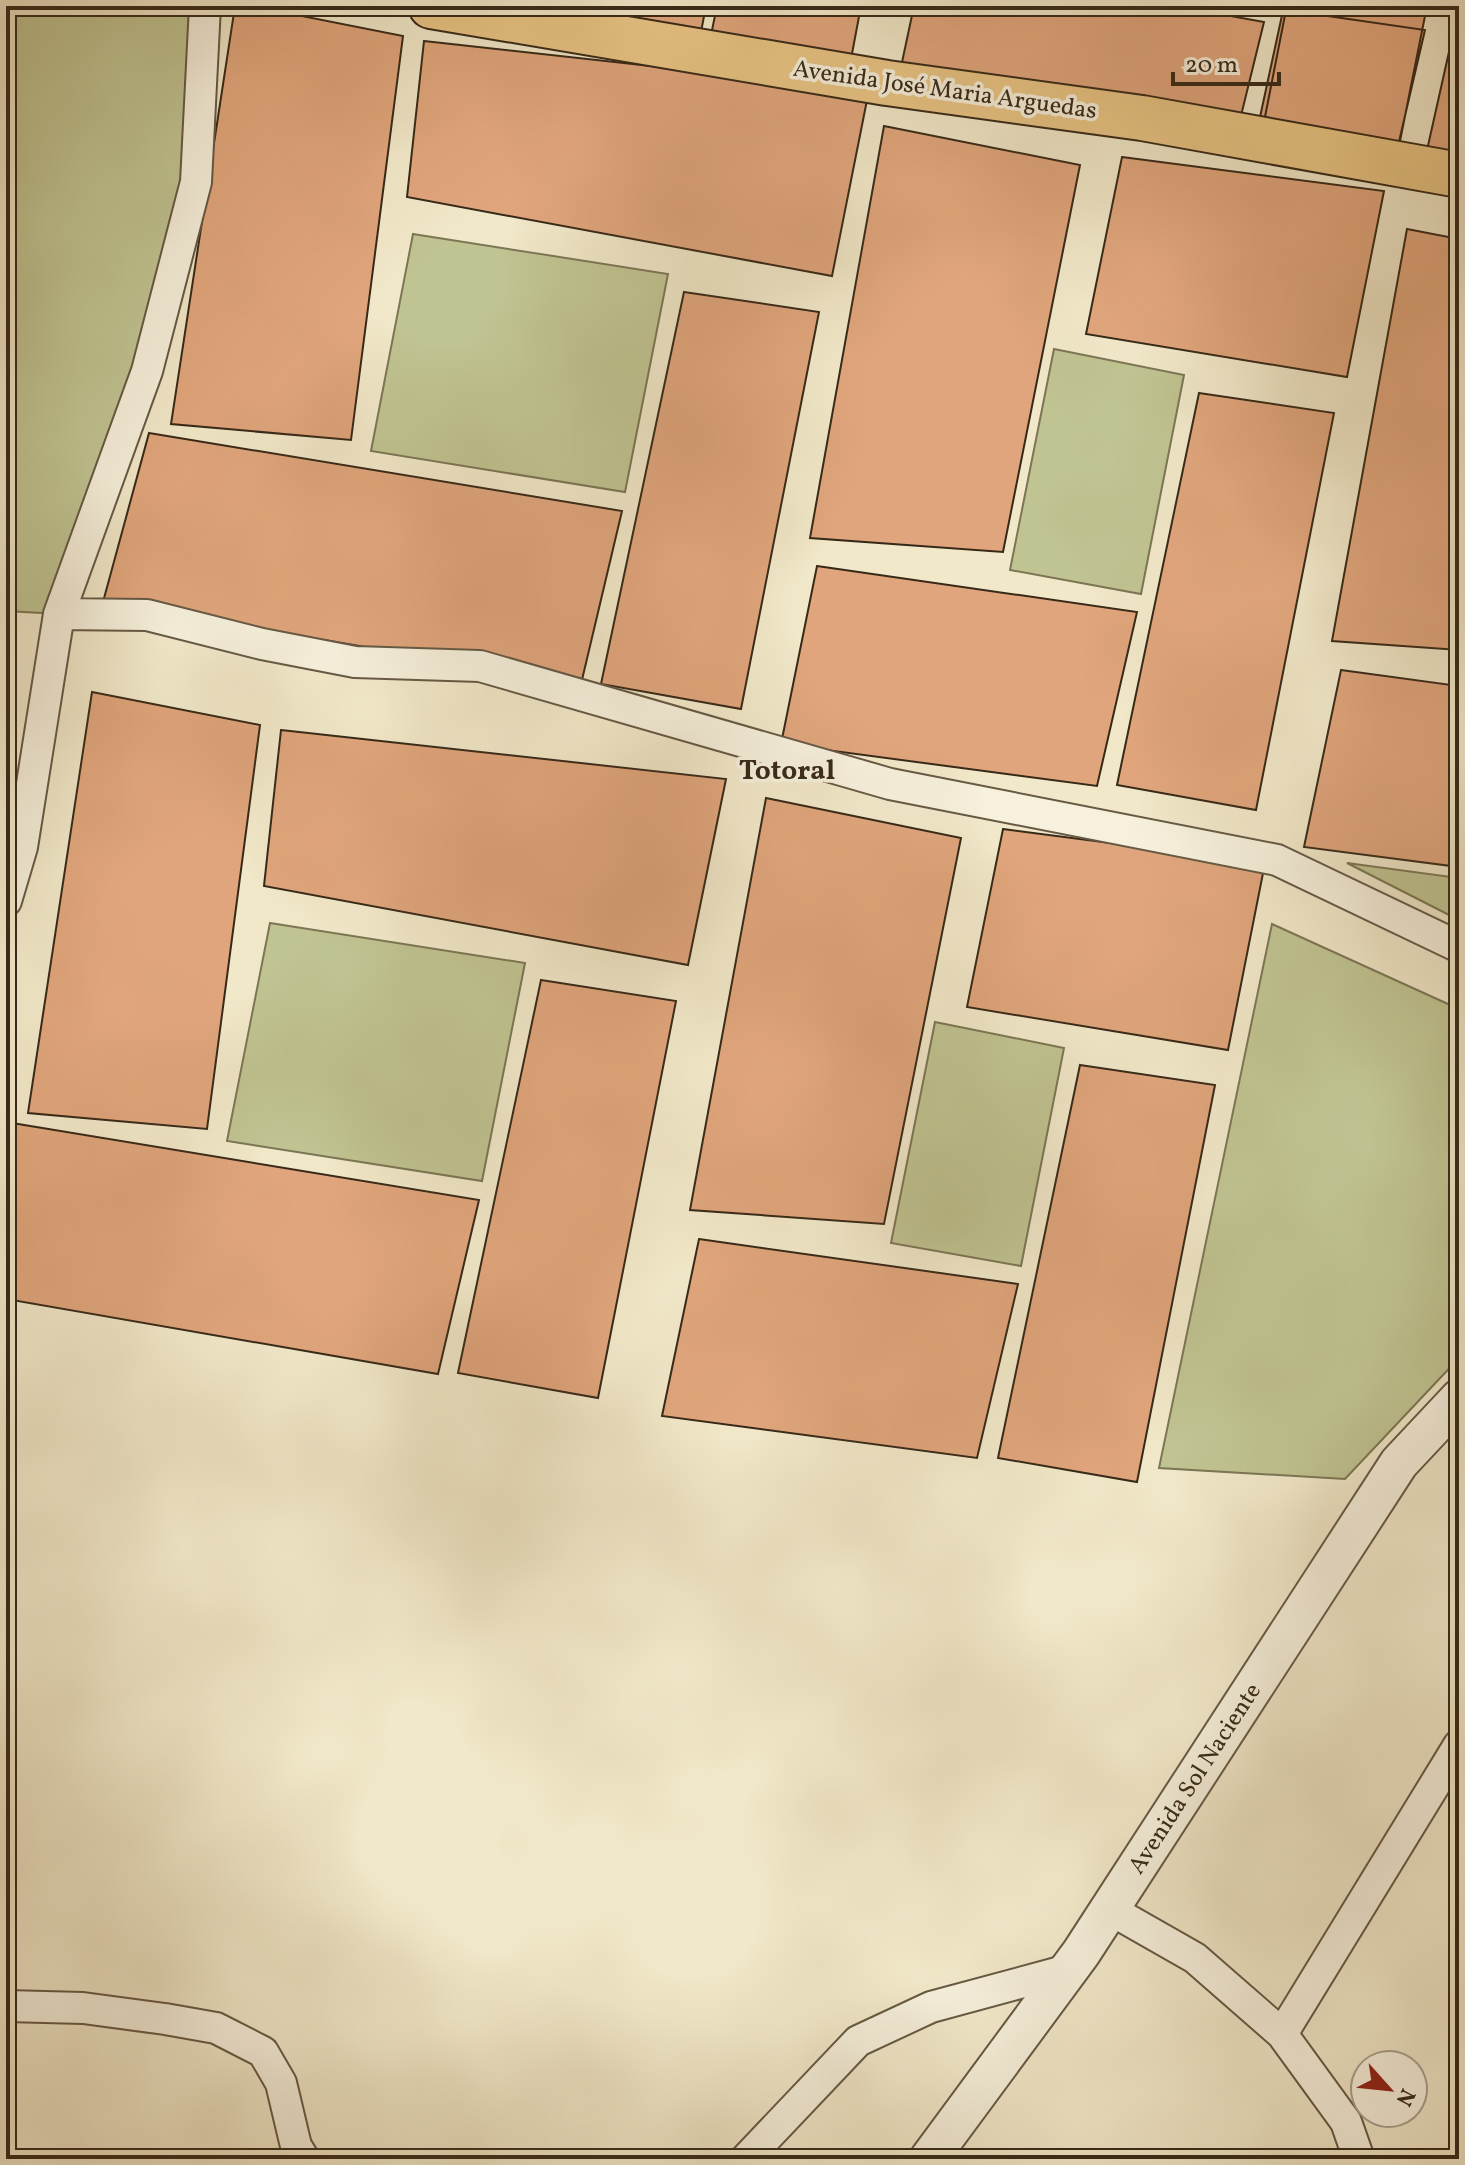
<svg xmlns="http://www.w3.org/2000/svg" width="1465" height="2165" viewBox="0 0 1465 2165" font-family="Vollkorn,serif">
  <style>
    .green { fill: #c0c492; stroke: #7c7655; stroke-width: 2 }
    .building { fill: #e0a57c; stroke: #372918; stroke-width: 2 }
    .lines { fill: none; stroke-linecap: round; stroke-linejoin: round }
    .minor-casing { stroke: #665944; stroke-width: 34 }
    .tertiary-casing { stroke: #665944; stroke-width: 42 }
    .primary-casing { stroke: #372918; stroke-width: 48 }
    .minor { stroke: #f6f0dc; stroke-width: 30 }
    .tertiary { stroke: #f6f0dc; stroke-width: 38 }
    .primary { stroke: #e8c484; stroke-width: 44 }
    .labels { text-anchor: middle; stroke-width: 7; stroke-linejoin: round; paint-order: stroke }
    .street-label { font-size: 24px; fill: #372918; stroke: #f6f0dc }
    .quarter-label { font-size: 28px; font-weight: bold; fill: #372918; stroke: #f6f0dc }
  </style>
  <rect width="100%" height="100%" fill="#f1e8c9"/>
  <filter id="stains"><feTurbulence type="fractalNoise" baseFrequency=".0025" numOctaves="4"/><feColorMatrix values="0 0 0 0 .2 0 0 0 0 .09 0 0 0 0 .02 0 0 0 .5 -.17"/></filter>
  <radialGradient id="worn" r=".72"><stop offset=".6" stop-color="#630" stop-opacity="0"/><stop offset="1" stop-color="#630" stop-opacity=".3"/></radialGradient>
  <path class="green" d="M6 6H203L196 182 59 614 6 611Z
    M413 234 668 274 625 492 371 451Z
    M1054 349 1184 375 1141 594 1010 570Z
    M1347 863 1459 878V920Z
    M270 923 525 963 482 1181 227 1141Z
    M1272 924 1459 1009V1358L1345 1479 1159 1468Z
    M935 1022 1064 1048 1021 1266 891 1243Z"/>
  <path class="building" d="M235 6H252L403 36 351 440 171 424Z
    M487 6H706L701 32Z
    M717 6H861L851 59 711 35Z
    M914 6H1176L1264 22 1237 132 895 95Z
    M1284 6H1427L1397 156 1257 131Z
    M1286 10 1425 30 1398 146 1263 127Z
    M1453 34 1459 35V171L1423 168Z
    M1453 34 1459 35V171L1423 168Z
    M424 41 869 90 832 276 407 197Z
    M884 126 1080 165 1003 552 810 538Z
    M1122 157 1384 191 1347 377 1086 334Z
    M1407 229 1459 239V650L1332 641Z
    M684 292 819 312 741 709 601 684Z
    M1199 393 1334 413 1256 810 1117 785Z
    M149 433 622 511 581 684 103 602Z
    M817 566 1137 612 1097 786 781 744Z
    M1341 670 1459 686V867L1304 847Z
    M92 692 260 725 207 1129 28 1113Z
    M281 730 726 779 688 965 264 886Z
    M766 798 961 838 884 1224 690 1210Z
    M1003 829 1265 863 1228 1050 967 1007Z
    M541 980 676 1001 598 1398 458 1373Z
    M1080 1065 1215 1085 1137 1482 998 1458Z
    M6 1122 479 1200 438 1374 6 1299Z
    M699 1239 1018 1284 977 1458 662 1416Z"/>
  <g class="lines">
    <g class="minor-casing">
      <path id="minor" d="M59 614 147 615 262 644 355 662 480 666 890 784 1277 860 1459 947
        M6 901 22 847 59 614 147 371 196 182 205 6
        M1109 1909 1195 1958 1282 2034 1346 2122 1359 2159
        M6 2006 83 2008 165 2019 216 2028 263 2052 281 2083 296 2146 304 2159
        M1282 2034 1459 1745
        M746 2159 858 2041 931 2007 1068 1970"/>
    </g>
    <g class="tertiary-casing">
      <path id="tertiary" d="M929 2159 1081 1953 1399 1463 1459 1399"/>
    </g>
    <g class="primary-casing">
      <path id="primary" d="M431 6 887 83 1142 118 1459 175"/>
    </g>
    <use href="#minor" class="minor"/>
    <use href="#tertiary" class="tertiary"/>
    <use href="#primary" class="primary"/>
  </g>
  <g class="labels">
    <g class="street-label">
      <text transform="translate(945 89) rotate(8)" y="8">Avenida José Maria Arguedas</text>
      <text transform="translate(1194 1778) rotate(-57)" y="8">Avenida Sol Naciente</text>
    </g>
    <g class="quarter-label">
      <text x="787" y="779">Totoral</text>
    </g>
  </g>
  <rect width="1465" height="2165" fill="none" stroke="#f1e8c9" stroke-width="32"/>
  <rect x="8" y="8" width="1449" height="2149" fill="none" stroke="#372918" stroke-width="4"/>
  <rect x="16" y="16" width="1433" height="2133" fill="none" stroke="#372918" stroke-width="2"/>
  <g transform="translate(1389 2089) rotate(117)"><circle r="38" fill="#f6f0dc" stroke="#aaa08e" stroke-width="2"/>
  <path d="M0-6L14 30L0 20L-14 30Z" fill="#8f2418"/>
  <text y="-12" font-size="22" font-weight="bold" text-anchor="middle" fill="#372918">N</text>
  </g>
  <path d="M1173 72v12h106v-12" fill="none" stroke="#372918" stroke-width="4"/>
  <text x="1185" y="72" font-size="24" fill="#372918" stroke="#f6f0dc" stroke-width="6" paint-order="stroke">20 m</text>
  <rect width="100%" height="100%" filter="url(#stains)"/>
  <rect width="100%" height="100%" fill="url(#worn)"/>
</svg>
